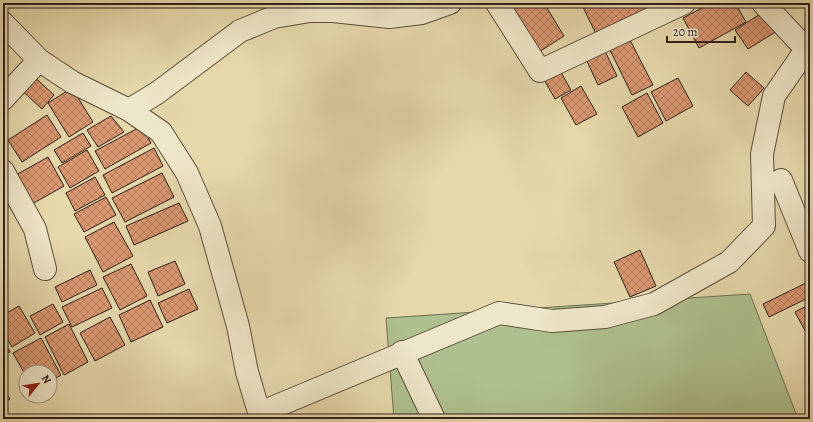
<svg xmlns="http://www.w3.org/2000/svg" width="813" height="422" viewBox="0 0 813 422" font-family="Alegreya,serif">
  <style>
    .green { fill: #aec08e; stroke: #6e7053 }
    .building { fill: url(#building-cross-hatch); stroke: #2f2018 }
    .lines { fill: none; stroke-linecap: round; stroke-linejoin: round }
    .minor-casing { stroke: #5c4e3d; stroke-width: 24 }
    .minor { stroke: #eee6c8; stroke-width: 22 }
  </style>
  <defs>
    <pattern id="building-cross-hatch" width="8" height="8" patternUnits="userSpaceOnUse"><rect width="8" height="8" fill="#da9871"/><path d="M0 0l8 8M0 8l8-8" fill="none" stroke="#b17c5c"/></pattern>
  </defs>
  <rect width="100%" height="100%" fill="#e5d8ab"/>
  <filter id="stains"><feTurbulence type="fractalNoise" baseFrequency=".005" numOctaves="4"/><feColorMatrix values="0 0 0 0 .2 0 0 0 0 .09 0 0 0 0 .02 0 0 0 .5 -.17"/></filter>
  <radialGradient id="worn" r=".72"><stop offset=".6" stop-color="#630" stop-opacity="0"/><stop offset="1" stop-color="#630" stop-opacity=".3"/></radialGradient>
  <path class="green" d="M750 294 798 419H394L386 318Z"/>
  <path class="building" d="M503 3H544L564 36 534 55Z
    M581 3H661L599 40Z
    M711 3H735L746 22 699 48 683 18Z
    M765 11 777 31 748 49 735 30Z
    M628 36 653 85 632 95 608 46Z
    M603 47 617 76 598 85 585 57Z
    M558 67 571 90 555 99 542 76Z
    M746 72 764 88 748 106 730 90Z
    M30 73 54 95 42 109 18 87Z
    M678 78 693 106 666 121 651 92Z
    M581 86 597 114 576 125 561 98Z
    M72 88 93 122 69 137 48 103Z
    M647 93 663 123 638 137 622 107Z
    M47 115 61 137 22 162 8 140Z
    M111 116 124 132 98 147 87 130Z
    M142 126 151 143 105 169 95 151Z
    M83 133 91 146 62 163 54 150Z
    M154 148 163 166 112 193 103 175Z
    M87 150 99 171 70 188 58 167Z
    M48 157 64 186 32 204 16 175Z
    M162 173 174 197 125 222 112 198Z
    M95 177 105 195 75 211 66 193Z
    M106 197 116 215 84 232 74 214Z
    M179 203 188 221 134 245 126 226Z
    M114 222 133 256 103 272 85 237Z
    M640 250 656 286 630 297 614 262Z
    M175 261 185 284 158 296 148 272Z
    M131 264 147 296 120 310 103 277Z
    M90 270 97 285 62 302 55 287Z
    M810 281V297L769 317 763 304Z
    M102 288 112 308 72 327 62 307Z
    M189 289 198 309 167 323 158 303Z
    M150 300 163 327 131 342 119 315Z
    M53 304 63 322 40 335 30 316Z
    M810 304V340L795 312Z
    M19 306 35 333 12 347 3 331V315Z
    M110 317 125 345 95 361 80 333Z
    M69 324 88 362 64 375 45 337Z
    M41 338 61 375 50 382V372H26V376L13 353Z
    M3 339 10 352 3 355Z
    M3 387 10 399 3 403Z"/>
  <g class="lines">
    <g class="minor-casing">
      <path id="minor" d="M497 3 540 71 684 3
        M763 3 807 50
        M3 23 39 60 72 82 129 110 161 132 187 173 210 226 238 326 247 372 261 419
        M3 99 39 60
        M129 110 157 93 240 31 274 17 310 11H333L389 17 422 13 450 3
        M3 171 35 229 45 269
        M781 180 810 251
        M402 352 434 419
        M260 413 499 313 552 321 605 317 654 304 729 262 764 226 762 154 774 96 810 44"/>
    </g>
    <use href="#minor" class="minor"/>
  </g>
  <rect width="813" height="422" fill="none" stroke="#e5d8ab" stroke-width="16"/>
  <rect x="4" y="4" width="805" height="414" fill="none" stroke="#2f2018" stroke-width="2"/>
  <rect x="8" y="8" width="797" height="406" fill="none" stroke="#2f2018"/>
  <g transform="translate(38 384) rotate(60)"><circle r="19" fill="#eee6c8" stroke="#a29782"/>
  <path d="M0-3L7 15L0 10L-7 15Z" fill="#8f2418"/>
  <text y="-6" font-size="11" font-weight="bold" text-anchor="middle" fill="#2f2018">N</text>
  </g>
  <path d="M667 36v6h68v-6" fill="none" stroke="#2f2018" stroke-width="2"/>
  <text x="673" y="36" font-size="12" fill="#2f2018" stroke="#eee6c8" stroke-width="3" paint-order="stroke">20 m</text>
  <rect width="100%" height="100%" filter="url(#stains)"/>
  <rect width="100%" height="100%" fill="url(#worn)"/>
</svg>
